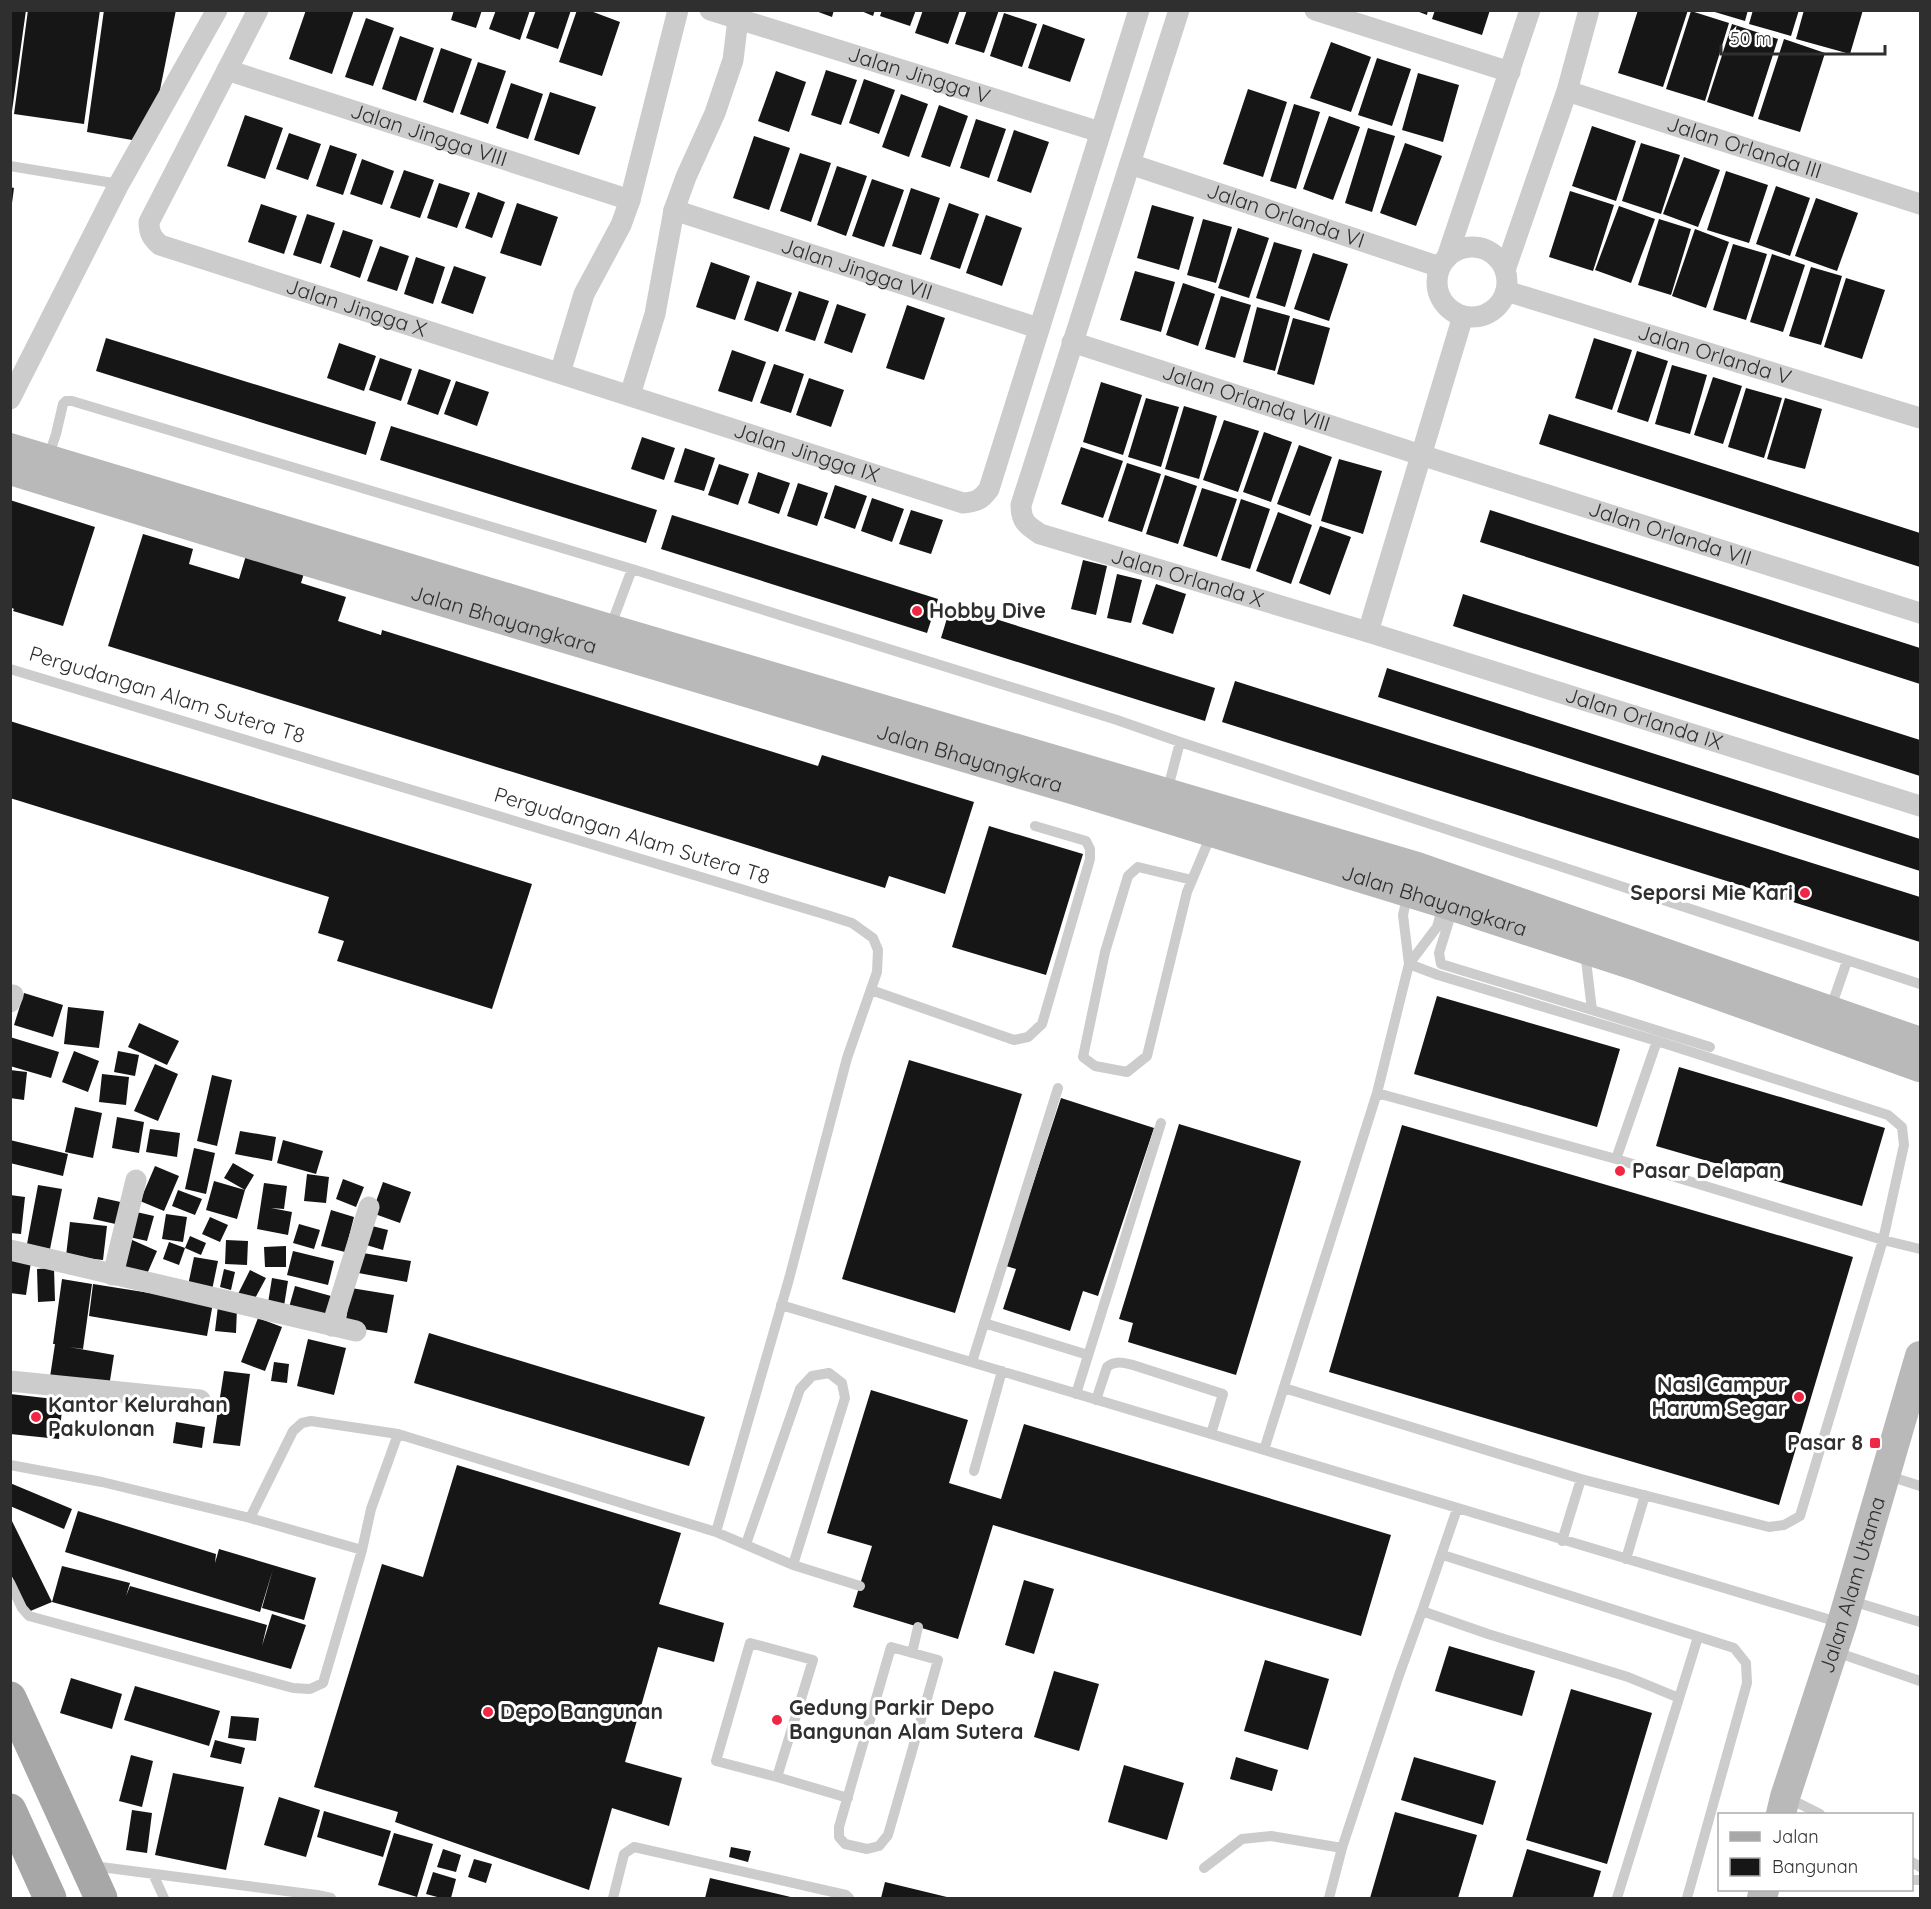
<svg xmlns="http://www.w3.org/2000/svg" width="1931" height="1909" viewBox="0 0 1931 1909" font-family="Quicksand,sans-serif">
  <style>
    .building { fill: #161616 }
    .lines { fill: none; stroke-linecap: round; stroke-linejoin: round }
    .service { stroke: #ccc; stroke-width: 10 }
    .minor { stroke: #ccc; stroke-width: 21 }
    .secondary { stroke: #b9b9b9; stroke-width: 30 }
    .primary { stroke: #a7a7a7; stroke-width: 33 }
    .poi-dot { fill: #ef2744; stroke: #fff; stroke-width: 2 }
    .labels { text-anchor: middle; stroke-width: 6; stroke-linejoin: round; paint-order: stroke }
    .street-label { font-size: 21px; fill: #2f2f2f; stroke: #fff }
    .poi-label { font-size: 21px; font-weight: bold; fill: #2f2f2f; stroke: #fff; text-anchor: start }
  </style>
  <rect width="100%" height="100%" fill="#fff"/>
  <path class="building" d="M10 10H26L12 111H10Z
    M28 10H100L84 124 14 114Z
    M104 10H176L157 105 132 140 87 132Z
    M306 10H354L332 74 289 59Z
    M454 10H482L476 28 451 20Z
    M496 10H530L520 40 489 29Z
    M536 10H571L558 49 526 38Z
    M577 10H588L620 22 602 76 559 62Z
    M813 10H834L832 17Z
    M859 10H875L873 16Z
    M882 10H916L910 26 880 16Z
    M923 10H960L948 44 915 33Z
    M967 10H999L984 53 955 44Z
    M1414 10H1428L1427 15Z
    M1435 10H1490L1482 35 1432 19Z
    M1638 10H1688L1663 87 1618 73Z
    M1708 10H1748L1745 21Z
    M1753 10H1799L1791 36 1749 24Z
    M1804 10H1863L1850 54 1796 39Z
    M1691 11 1729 23 1705 101 1666 89Z
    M1004 13 1037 24 1022 67 990 56Z
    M366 18 394 28 373 86 345 77Z
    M1043 24 1085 39 1070 82 1028 68Z
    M1732 24 1778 39 1753 117 1707 102Z
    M400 36 434 48 416 101 382 89Z
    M1784 39 1825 53 1800 132 1758 119Z
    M1331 42 1371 57 1351 112 1310 98Z
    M441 48 472 59 453 113 423 102Z
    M1377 58 1411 69 1392 126 1358 115Z
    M478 62 506 71 488 124 460 114Z
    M826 70 857 80 841 125 811 115Z
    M776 71 806 82 789 132 758 121Z
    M1418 73 1459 85 1443 142 1402 130Z
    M864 79 895 90 879 134 849 123Z
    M511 83 543 94 528 139 496 128Z
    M1248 89 1287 102 1263 177 1223 164Z
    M550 92 596 107 579 155 534 140Z
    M901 94 928 104 909 157 882 147Z
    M1294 104 1320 112 1296 189 1270 181Z
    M939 105 968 116 950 167 921 157Z
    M245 115 283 128 265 179 227 166Z
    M1329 116 1360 127 1333 200 1303 189Z
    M976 119 1006 129 989 178 960 168Z
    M1592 126 1636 141 1616 201 1572 186Z
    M1368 128 1395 136 1372 212 1345 203Z
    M1014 130 1049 142 1031 193 997 181Z
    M289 133 321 144 308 180 276 169Z
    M754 136 790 148 769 210 733 198Z
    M1405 143 1442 156 1416 226 1380 213Z
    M1641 143 1680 155 1661 214 1622 201Z
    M330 145 357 154 343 195 316 186Z
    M800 153 831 163 811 222 780 211Z
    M1684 157 1720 170 1698 227 1663 214Z
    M362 159 394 171 382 205 350 194Z
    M837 166 867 176 846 236 817 225Z
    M404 170 434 180 420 218 390 208Z
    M1726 171 1768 185 1749 243 1707 230Z
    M872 179 904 190 884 247 852 236Z
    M439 183 470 193 457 228 427 218Z
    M1776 186 1810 198 1790 256 1756 244Z
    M10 187 14 188 12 203H10Z
    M911 188 940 198 921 255 892 246Z
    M1570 191 1614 205 1593 271 1549 257Z
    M478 192 505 202 492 238 465 228Z
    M1816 198 1858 213 1837 271 1795 256Z
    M517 203 558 217 541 266 500 253Z
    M949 203 979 214 960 269 930 259Z
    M261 204 297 216 284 254 248 242Z
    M1152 205 1194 217 1179 270 1137 258Z
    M1619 206 1655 219 1631 283 1595 270Z
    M307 214 335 223 321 264 293 255Z
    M986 215 1022 228 1002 286 966 273Z
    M1203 219 1232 227 1216 283 1187 275Z
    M1659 219 1691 229 1671 295 1638 285Z
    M1238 228 1269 238 1249 298 1218 288Z
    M1695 229 1729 242 1706 308 1672 296Z
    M343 230 373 240 360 278 330 267Z
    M1274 242 1302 250 1285 307 1256 298Z
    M1733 244 1767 254 1746 320 1713 310Z
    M380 246 409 256 397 291 367 281Z
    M1313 253 1348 264 1329 321 1294 309Z
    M1772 254 1805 265 1783 332 1750 322Z
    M416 257 445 267 433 304 404 294Z
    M711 262 750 276 735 320 696 307Z
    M454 266 486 277 473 314 441 303Z
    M1811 267 1842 276 1821 345 1789 336Z
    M1135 271 1175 282 1161 332 1120 320Z
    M1846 278 1885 290 1862 359 1824 347Z
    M757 281 792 293 778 332 744 320Z
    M1183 283 1215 294 1198 346 1166 335Z
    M799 291 829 301 815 341 785 331Z
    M1221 296 1251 305 1235 358 1205 349Z
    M837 304 866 314 852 353 824 343Z
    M907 305 945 318 924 380 886 368Z
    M1257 307 1290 316 1275 371 1243 362Z
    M1293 318 1330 328 1314 385 1277 374Z
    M106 338 376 422 366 455 96 371Z
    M1594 338 1632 350 1612 410 1575 398Z
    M339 343 376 356 364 391 327 378Z
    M732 350 766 362 752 402 718 391Z
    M1637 351 1668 361 1648 422 1617 412Z
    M380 358 412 369 401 401 369 390Z
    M774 364 804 374 791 413 760 403Z
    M1672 365 1707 375 1690 434 1655 424Z
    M419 369 451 380 438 415 407 404Z
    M1713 377 1742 386 1723 444 1694 435Z
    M809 378 844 390 831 427 796 415Z
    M456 381 489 392 477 426 444 414Z
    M1101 382 1142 395 1123 455 1083 442Z
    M1746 388 1782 398 1764 458 1728 447Z
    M1146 398 1179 407 1161 467 1128 457Z
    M1785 398 1822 409 1805 469 1767 459Z
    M1184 406 1217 416 1199 479 1165 469Z
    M1549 414 1920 533V567L1539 444Z
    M1224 420 1259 431 1238 492 1203 480Z
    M391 426 657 510 646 543 380 460Z
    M1264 432 1292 442 1271 502 1243 492Z
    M642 437 675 448 664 480 631 469Z
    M1299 445 1332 457 1310 516 1277 504Z
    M1081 447 1123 461 1103 518 1061 504Z
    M685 448 715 458 704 491 674 482Z
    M1339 459 1382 471 1363 534 1321 521Z
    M1127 463 1161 474 1142 532 1108 521Z
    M719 464 749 474 738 505 708 495Z
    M758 472 790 483 779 514 748 503Z
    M1165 475 1197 486 1178 544 1146 534Z
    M798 483 828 493 817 526 787 516Z
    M835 485 867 496 855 529 824 518Z
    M1202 488 1237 499 1217 557 1183 546Z
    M872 498 904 509 892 542 861 531Z
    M1241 499 1270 509 1250 569 1221 560Z
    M10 500 95 527 63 626 13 611 14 609 10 607Z
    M911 510 943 520 931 554 899 544Z
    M1490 510 1920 648V684L1480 542Z
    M1278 512 1312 525 1291 584 1256 571Z
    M672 515 938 599 927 633 661 549Z
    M1320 526 1351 537 1330 595 1299 583Z
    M143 534 193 549 189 564 239 579 247 552 305 570 301 583 346 597 338 621 381 635 382 630 818 766 822 755 974 802 945 894 889 876 885 888 108 646Z
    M1083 560 1107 566 1096 615 1071 609Z
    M1117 574 1142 580 1131 623 1107 618Z
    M1156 584 1186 594 1173 634 1142 624Z
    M1463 594 1920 740V776L1453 626Z
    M951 605 1215 688 1205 721 941 638Z
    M1387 668 1920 839V871L1378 697Z
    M1235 681 1920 897V942L1222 722Z
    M10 721 532 884 492 1009 337 961 344 941 318 933 329 897 10 798Z
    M989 826 1083 854 1046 975 952 947Z
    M24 993 63 1005 53 1037 14 1025Z
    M1437 996 1620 1049 1597 1127 1414 1074Z
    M68 1007 104 1011 99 1048 64 1044Z
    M139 1023 179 1041 167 1065 128 1047Z
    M10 1037 59 1052 51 1078 10 1066Z
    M74 1051 99 1061 88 1092 62 1082Z
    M118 1051 139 1055 135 1076 114 1072Z
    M909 1060 1022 1094 955 1313 842 1279Z
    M155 1064 178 1074 158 1121 134 1111Z
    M1679 1067 1885 1128 1862 1206 1656 1146Z
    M10 1070 27 1072 24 1100 10 1098Z
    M102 1074 129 1077 126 1105 99 1102Z
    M212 1075 232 1080 217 1146 197 1141Z
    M1061 1098 1154 1128 1098 1296 1083 1291 1070 1331 1003 1309 1016 1269 1006 1266Z
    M75 1107 102 1113 93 1158 65 1152Z
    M117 1117 144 1122 139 1153 112 1148Z
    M1179 1124 1301 1161 1236 1375 1128 1342 1133 1323 1119 1319Z
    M1402 1125 1853 1257 1779 1505 1329 1372Z
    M150 1129 180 1133 177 1157 146 1152Z
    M240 1131 276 1137 272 1161 235 1154Z
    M10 1140 68 1154 63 1176 10 1163Z
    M283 1140 323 1151 316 1174 277 1163Z
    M194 1148 215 1153 206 1194 185 1189Z
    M233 1163 254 1175 245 1190 224 1178Z
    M155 1166 179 1176 164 1211 140 1201Z
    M307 1174 329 1177 326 1203 304 1201Z
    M343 1179 364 1187 356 1207 336 1199Z
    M214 1181 245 1190 237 1219 206 1210Z
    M383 1182 411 1192 400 1223 372 1213Z
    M264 1183 287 1186 284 1209 271 1208 292 1212 288 1235 257 1229Z
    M38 1185 62 1189 50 1249 27 1244Z
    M178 1190 202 1199 195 1215 172 1206Z
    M10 1195 25 1197 21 1234 10 1233Z
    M98 1197 125 1203 120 1225 93 1219Z
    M331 1210 354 1217 345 1252 321 1246Z
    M132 1211 154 1216 147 1241 125 1236Z
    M166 1214 187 1217 183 1242 162 1239Z
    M210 1217 228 1225 220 1242 202 1234Z
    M70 1222 107 1226 103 1260 66 1256Z
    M299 1224 320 1230 314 1249 293 1243Z
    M368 1225 388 1230 383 1250 363 1244Z
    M190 1236 206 1243 201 1255 185 1248 179 1265 163 1259 169 1242 185 1248Z
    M130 1239 157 1251 144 1281 117 1269Z
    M226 1240 248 1241 247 1265 225 1264Z
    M286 1246V1267H265L264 1247Z
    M293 1251 334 1261 328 1285 287 1275Z
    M357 1252 411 1261 407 1282 353 1272Z
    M194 1257 218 1261 211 1295 187 1290Z
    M10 1259 31 1262 26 1295 10 1293Z
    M54 1268 55 1301 38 1302 37 1269Z
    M224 1269 235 1272 231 1290 220 1287Z
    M250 1270 266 1278 252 1304 237 1296Z
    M272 1278 288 1281 284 1306 268 1303Z
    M62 1279 92 1284 83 1349 69 1347 114 1355 109 1387 50 1377 55 1344H53Z
    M93 1284 213 1303 207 1336 89 1316Z
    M295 1286 331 1296 324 1322 288 1311Z
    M351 1288 394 1295 387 1333 345 1326Z
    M218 1306 237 1308 236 1333 215 1331Z
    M258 1318 282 1327 265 1371 241 1362Z
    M429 1333 705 1417 689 1466 414 1383Z
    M308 1339 346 1348 334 1395 297 1386Z
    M274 1362 289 1364 287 1383 271 1381Z
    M224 1371 250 1374 240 1446 213 1443Z
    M871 1390 968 1420 949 1483 1001 1499 1024 1424 1391 1535 1361 1636 993 1525 958 1639 853 1607 872 1546 827 1533Z
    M10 1394 63 1400 59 1439 10 1434Z
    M176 1422 205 1427 202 1448 173 1443Z
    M457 1465 681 1533 659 1604 724 1623 714 1662 658 1647 625 1762 682 1778 669 1826 612 1808 589 1890 395 1822 398 1812 314 1787 382 1564 423 1577Z
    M10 1483 72 1509 64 1529 10 1506Z
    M78 1511 216 1554 215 1563 219 1549 316 1578 304 1620 262 1608 273 1569 260 1612 65 1552Z
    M10 1517 52 1602 28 1612 10 1572Z
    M62 1566 130 1583 126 1596 130 1586 267 1625 262 1646 272 1614 306 1625 291 1669 52 1602Z
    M1024 1580 1054 1589 1034 1654 1005 1645Z
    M1449 1646 1535 1671 1522 1716 1435 1691Z
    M1265 1660 1329 1679 1308 1750 1244 1731Z
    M1054 1671 1099 1684 1079 1751 1034 1737Z
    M71 1678 122 1694 112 1729 60 1713Z
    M135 1686 220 1711 209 1746 124 1720Z
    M1571 1689 1652 1713 1607 1864 1526 1840Z
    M231 1716 259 1718 256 1741 228 1738Z
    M215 1740 245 1748 241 1764 210 1757Z
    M131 1755 153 1761 142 1807 119 1801Z
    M1236 1757 1278 1770 1272 1791 1230 1779Z
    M1414 1757 1496 1781 1483 1825 1401 1800Z
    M1124 1765 1184 1783 1167 1840 1108 1822Z
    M173 1773 244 1787 226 1870 155 1855Z
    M279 1797 320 1810 306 1857 264 1845Z
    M132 1810 152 1813 147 1853 126 1850Z
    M324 1811 391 1831 383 1857 317 1837Z
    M1395 1812 1477 1835 1458 1898H1370Z
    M394 1833 433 1844 417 1897 378 1885Z
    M731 1847 751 1851 748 1862 729 1857Z
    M443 1849 461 1855 456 1872 437 1867Z
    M1527 1849 1601 1871 1593 1898H1512Z
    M474 1859 492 1864 486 1883 468 1877Z
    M433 1872 456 1879 451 1898H441L426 1894Z
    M710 1878 795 1898H705Z
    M885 1882 951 1898H881Z"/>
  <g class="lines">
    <path class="service" d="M10 166 119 184
      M48 458 56 434 63 404 66 401H72L632 569 1117 720 1180 742 1920 984
      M610 628 632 569
      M10 669 827 915 852 923 873 938 878 950 877 972 847 1058 789 1279 716 1532
      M1167 792 1180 742
      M1192 880 1138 867 1128 876 1105 952 1083 1057 1095 1066 1127 1072 1147 1056 1187 892 1211 835
      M1453 908 1439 953 1441 964 1592 1010 1585 952
      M1409 964 1437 927 1443 905
      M871 990 1014 1040 1028 1037 1042 1024 1090 859V849L1086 841 1035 826
      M1592 1010 1710 1047
      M1830 1010 1847 961
      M1377 1093 1616 1159 1883 1240 1920 1249
      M1616 1159 1657 1041
      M781 1305 1841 1623
      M984 1323 1088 1355
      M972 1362 1058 1088
      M1284 1388 1581 1479 1769 1527 1784 1525 1800 1516 1883 1240 1904 1145 1902 1127 1888 1115 1657 1041 1438 975 1409 964
      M1076 1394 1161 1123
      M1096 1400 1107 1367C1115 1360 1123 1363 1133 1365L1223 1394 1211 1434
      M1264 1450 1377 1093 1409 964 1403 915 1408 893
      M10 1465 102 1482 250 1518 293 1431 302 1423 311 1421 398 1434 716 1532 793 1565 860 1586
      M974 1471 1002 1371
      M1886 1475 1920 1486
      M1562 1541 1581 1479
      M746 1544 800 1389 812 1376 829 1373 842 1383 845 1398 793 1565
      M362 1550 371 1509 398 1434
      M1443 1555 1734 1648 1746 1663 1747 1683 1687 1898
      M1626 1559 1645 1495
      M10 1583 22 1608 29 1616 293 1688 310 1689 323 1683 362 1550 250 1518
      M1849 1600 1920 1622
      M1422 1611 1457 1509
      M750 1643 813 1660 777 1777 716 1761Z
      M891 1647 938 1660 888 1835 879 1846 867 1849 845 1844 839 1837V1827Z
      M1836 1652 1920 1681
      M912 1653 918 1627
      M777 1777 848 1798
      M1786 1797 1820 1814
      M1912 1862 1920 1867
      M93 1866 317 1895 331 1898
      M1204 1868 1242 1839 1271 1836 1342 1848
      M153 1874 164 1898
      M1912 1880H1920
      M613 1898 624 1854 634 1847 846 1895 849 1898
      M1329 1898 1342 1848 1398 1678 1422 1611 1488 1634 1628 1677 1679 1698
      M1617 1898 1698 1637"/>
    <g class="minor">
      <path id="s1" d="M258 10 149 222C149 233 152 238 160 245L963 503C976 502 981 500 989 489L1139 10"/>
      <path id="s2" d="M710 10 1100 132"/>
      <path id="s3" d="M1179 10 1021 505C1021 522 1027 525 1040 534L1368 632 1920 806"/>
      <path d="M1315 10 1510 72"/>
      <path id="s4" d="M227 70 630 200"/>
      <path id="s5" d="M1567 91 1920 204"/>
      <path id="s6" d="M1130 164 1440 267"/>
      <path id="s7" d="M674 210 1038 328"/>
      <circle cx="1472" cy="282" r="35"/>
      <path d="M1447 257 1530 10"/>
      <path d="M1505 270 1567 91 1589 10"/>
      <path id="s8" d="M1506 291 1920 418"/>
      <path id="s9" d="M1072 342 1421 455 1920 613"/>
      <path d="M560 373 584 294 621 225 630 200 678 10"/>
      <path d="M630 395 655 314 674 210 686 177 715 113 733 60 738 19 740 10"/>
      <path d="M10 399 119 184 217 10"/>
      <path d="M1368 632 1463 316"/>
      <path d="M10 1002 13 995"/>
      <path d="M10 1250 356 1331"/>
      <path d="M113 1275 136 1180"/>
      <path d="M332 1326 369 1207"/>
      <path d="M10 1381 200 1400"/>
    </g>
    <g class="secondary">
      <path d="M10 448 610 629 1417 867 1920 1042"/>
      <path id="s10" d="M10 470 283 554 1078 791 1443 903 1640 967 1920 1067"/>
      <path id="s11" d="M1781 1814 1785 1797 1842 1623 1920 1356"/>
      <path d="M1762 1898 1764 1890"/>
    </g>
    <path class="primary" d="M10 1698 101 1898
      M10 1810 50 1898"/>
  </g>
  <g class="poi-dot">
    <circle cx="917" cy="611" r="6"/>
    <circle cx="1805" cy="893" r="6"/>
    <circle cx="1620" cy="1171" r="6"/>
    <circle cx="1799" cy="1397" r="6"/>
    <circle cx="36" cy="1417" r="6"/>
    <rect x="1869" y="1437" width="12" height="12" rx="3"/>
    <circle cx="488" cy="1712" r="6"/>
    <circle cx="777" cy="1720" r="6"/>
  </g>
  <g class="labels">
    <g class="street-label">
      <text dy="7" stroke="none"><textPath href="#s2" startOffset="219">Jalan Jingga V</textPath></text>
      <text dy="7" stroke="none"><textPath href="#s4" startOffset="212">Jalan Jingga VIII</textPath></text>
      <text dy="7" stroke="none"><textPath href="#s5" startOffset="186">Jalan Orlanda III</textPath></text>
      <text dy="7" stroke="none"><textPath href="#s6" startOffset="164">Jalan Orlanda VI</textPath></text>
      <text dy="7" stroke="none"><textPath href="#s7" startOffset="192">Jalan Jingga VII</textPath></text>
      <text dy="7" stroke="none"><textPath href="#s1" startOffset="471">Jalan Jingga X</textPath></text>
      <text dy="7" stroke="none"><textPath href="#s8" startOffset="218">Jalan Orlanda V</textPath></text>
      <text dy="7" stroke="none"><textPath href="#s9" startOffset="183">Jalan Orlanda VIII</textPath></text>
      <text dy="7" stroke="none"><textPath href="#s1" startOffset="944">Jalan Jingga IX</textPath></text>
      <text dy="7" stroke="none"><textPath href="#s9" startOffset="628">Jalan Orlanda VII</textPath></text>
      <text dy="7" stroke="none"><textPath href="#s3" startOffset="710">Jalan Orlanda X</textPath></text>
      <text dy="7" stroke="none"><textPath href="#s10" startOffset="516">Jalan Bhayangkara</textPath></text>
      <text transform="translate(167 695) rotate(17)" y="7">Pergudangan Alam Sutera T8</text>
      <text dy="7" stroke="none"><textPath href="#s3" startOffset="1188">Jalan Orlanda IX</textPath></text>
      <text dy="7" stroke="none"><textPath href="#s10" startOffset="1002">Jalan Bhayangkara</textPath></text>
      <text transform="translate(632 836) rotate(17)" y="7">Pergudangan Alam Sutera T8</text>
      <text dy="7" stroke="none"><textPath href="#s10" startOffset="1488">Jalan Bhayangkara</textPath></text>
      <text dy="7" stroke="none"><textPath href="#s11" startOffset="240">Jalan Alam Utama</textPath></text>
    </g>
    <g class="poi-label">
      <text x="929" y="618">Hobby Dive</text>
      <text x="1793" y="900" text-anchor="end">Seporsi Mie Kari</text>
      <text x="1632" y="1178">Pasar Delapan</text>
      <text x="1787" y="1392" text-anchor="end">Nasi Campur<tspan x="1787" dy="24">Harum Segar</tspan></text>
      <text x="48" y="1412">Kantor Kelurahan<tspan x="48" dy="24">Pakulonan</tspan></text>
      <text x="1863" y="1450" text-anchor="end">Pasar 8</text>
      <text x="789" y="1715">Gedung Parkir Depo<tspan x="789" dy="24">Bangunan Alam Sutera</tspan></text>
      <text x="500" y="1719">Depo Bangunan</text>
    </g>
  </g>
  <rect width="1931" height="1909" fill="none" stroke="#2f2f2f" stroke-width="24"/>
  <rect x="1718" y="1813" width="195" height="78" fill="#ffffff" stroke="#acacac" stroke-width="1.5"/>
  <rect x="1730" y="1832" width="30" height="9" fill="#a7a7a7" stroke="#acacac" stroke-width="1.5"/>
  <text x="1772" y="1843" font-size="18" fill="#2f2f2f">Jalan</text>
  <rect x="1730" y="1858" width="30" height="18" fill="#161616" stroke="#acacac" stroke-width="1.5"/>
  <text x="1772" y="1873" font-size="18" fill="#2f2f2f">Bangunan</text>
  <path d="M1721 45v9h164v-9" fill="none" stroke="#2f2f2f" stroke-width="3"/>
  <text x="1730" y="45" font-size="18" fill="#2f2f2f" stroke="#ffffff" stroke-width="4.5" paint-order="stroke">50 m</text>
</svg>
